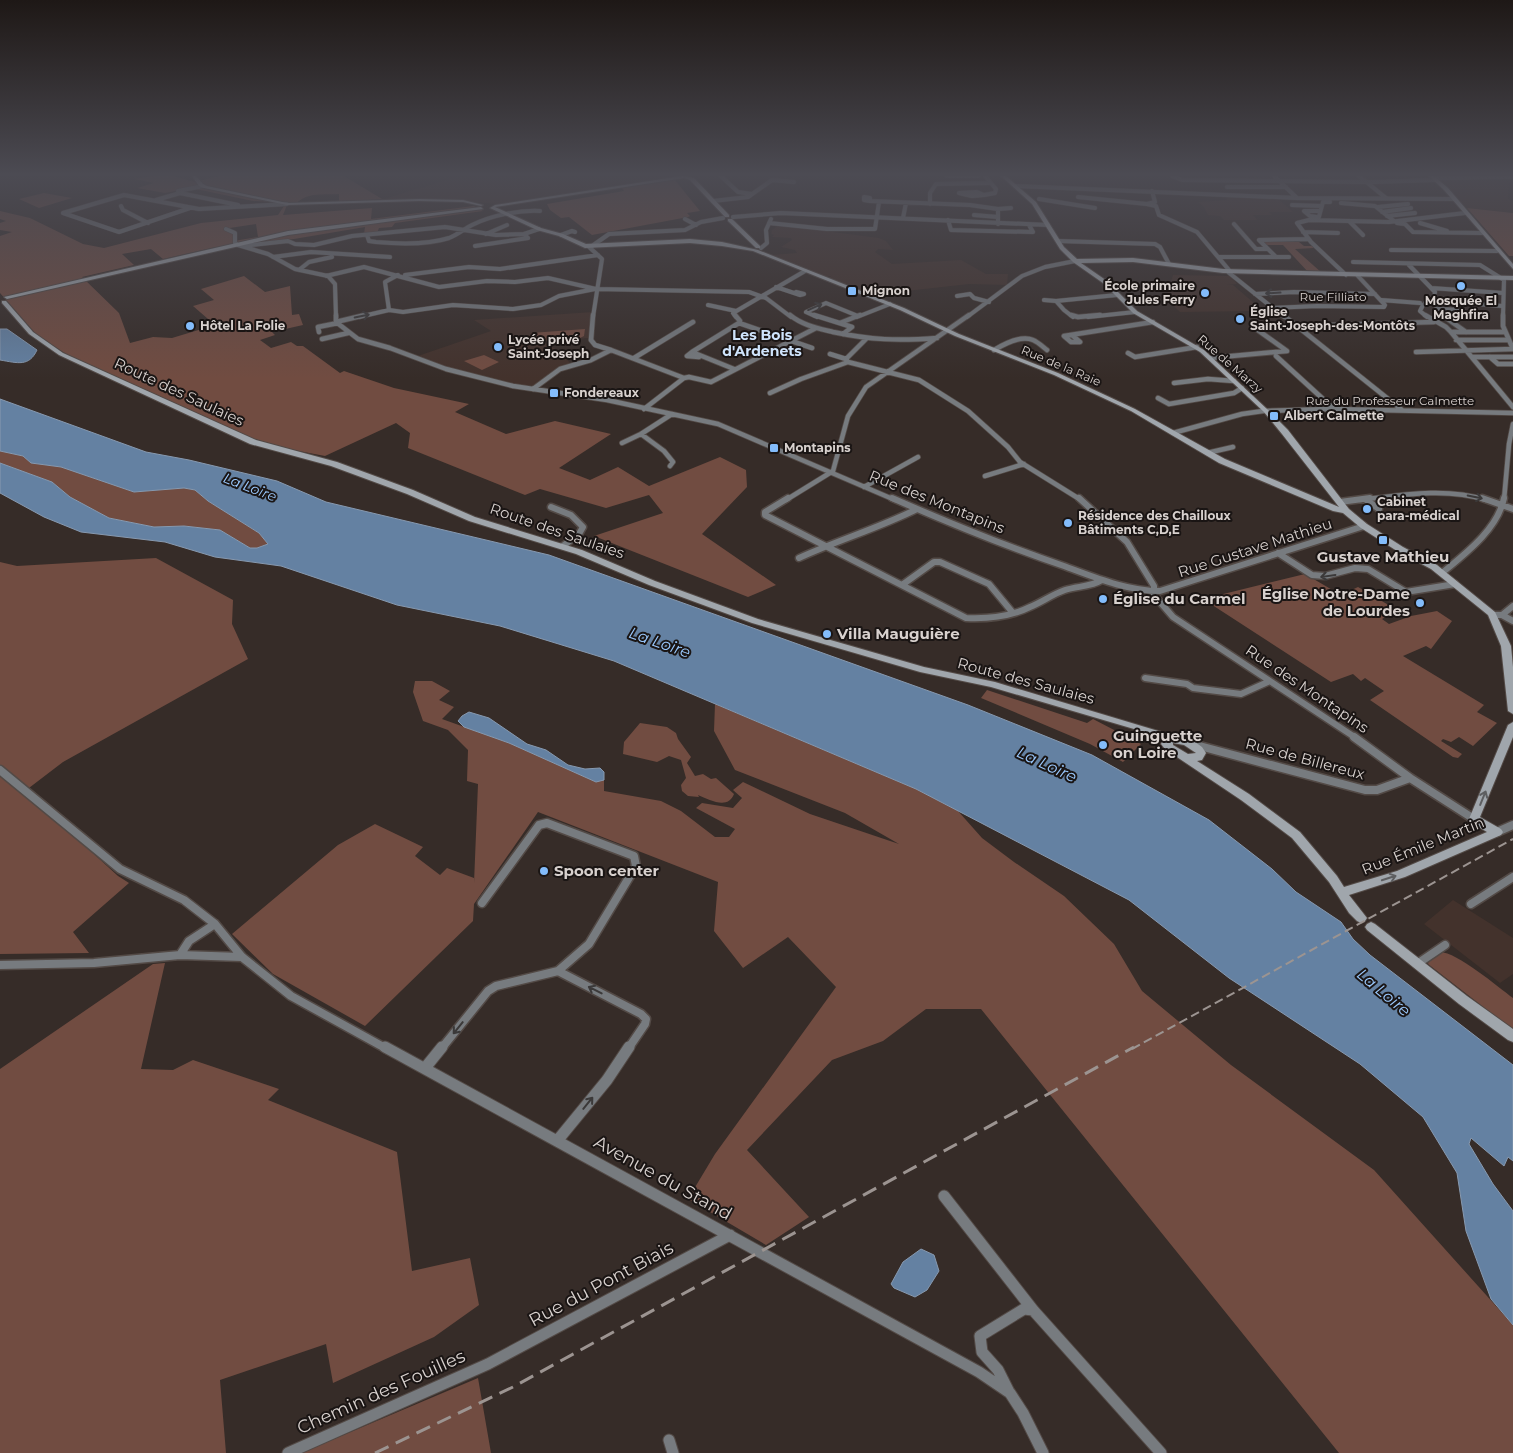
<svg xmlns="http://www.w3.org/2000/svg" width="1513" height="1453" viewBox="0 0 1513 1453" font-family="Montserrat,sans-serif">
  <style>
    .built { fill: #43322c }
    .green { fill: #714c41; fill-rule: evenodd }
    .water { fill: #6481a2; stroke: #8799af }
    .lines { fill: none; stroke-linecap: round; stroke-linejoin: round }
    .street-far4-casing { stroke: #534a46; stroke-width: 5 }
    .street-far3-casing { stroke: #534a46; stroke-width: 6 }
    .street-far2-casing { stroke: #534a46; stroke-width: 9 }
    .street-far1-casing { stroke: #534a46; stroke-width: 11 }
    .street-casing { stroke: #534a46; stroke-width: 13 }
    .secondary-casing { stroke: #534a46; stroke-width: 2 }
    .street-far4 { stroke: #777b7f; stroke-width: 4 }
    .street-far3 { stroke: #777b7f; stroke-width: 4.5 }
    .street-far2 { stroke: #777b7f; stroke-width: 6 }
    .street-far1 { stroke: #777b7f; stroke-width: 8 }
    .street { stroke: #777b7f; stroke-width: 11 }
    .secondary { fill: #a0a6ac; fill-rule: evenodd }
    .rail-far1 { stroke: #9c9491; stroke-width: 2; stroke-dasharray: 9 4.5; stroke-linecap: butt }
    .rail { stroke: #9c9491; stroke-width: 3; stroke-dasharray: 15 8; stroke-linecap: butt }
    .oneway { stroke: #3b3939 }
    .oneway2 { stroke: #5d5e60 }
    .poi-dot { fill: #83bcfb; stroke: #1a1514; stroke-width: 2 }
    .labels { text-anchor: middle; stroke-width: 4; stroke-linejoin: round; paint-order: stroke }
    .far-poi-label { font-size: 12px; font-weight: bold; fill: #d8d1ce; stroke: #1a1514; text-anchor: start }
    .far-street-label { font-size: 12px; fill: #d8d1ce; stroke: #1a1514 }
    .far-neighbourhood-label { font-size: 14px; font-weight: bold; fill: #cfe4fc; stroke: #1a1514 }
    .far-water-label { font-size: 14px; font-style: italic; fill: #9ac9fe; stroke: #1a1514 }
    .street-label { font-size: 15px; fill: #d8d1ce; stroke: #1a1514 }
    .poi-label { font-size: 15px; font-weight: bold; fill: #d8d1ce; stroke: #1a1514; text-anchor: start }
    .water-label { font-size: 16px; font-style: italic; fill: #9ac9fe; stroke: #1a1514 }
    .near-street-label { font-size: 18px; fill: #d8d1ce; stroke: #1a1514 }
  </style>
  <rect width="100%" height="100%" fill="#362c28"/>
  <path class="built" d="M460 176H675L496 204 445 199 377 201Z
    M1435 176H1513V181L1509 183 1508 199 1513 201V213L1467 208Z
    M1225 196 1278 199 1293 212H1269L1272 215H1253L1257 220H1224L1220 216 1208 215 1204 207 1198 202 1227 200Z
    M779 225 879 238 886 241 893 250 878 249 875 252 892 264 961 260 986 274H1008L1007 285 969 284 870 295 828 279 831 276 826 277 772 256 771 255 797 253 795 250 781 247 792 240 791 238 772 237 774 235 771 234 772 230Z
    M1173 275 1230 276 1237 284 1227 285H1233L1261 309H1257L1258 311 1180 312 1166 298Z
    M593 312 588 338 545 342 560 352 571 364 563 365 534 386 514 384 448 368 418 356 491 331 474 320Z
    M1453 900 1513 938V974L1500 983 1424 924Z"/>
  <path class="green" d="M153 176H173L195 182 219 176H344L382 199 339 202V194C325 195 307 192 297 203L253 201 191 188 165 193 137 188 154 183 134 179Z
    M674 179 700 211 687 213 690 216 688 217 592 235 569 217 561 218 550 210 547 204 624 191 622 187Z
    M44 193 72 198 39 208 19 199Z
    M287 205 283 215 372 208 371 219 474 206 483 211 395 223 392 227 379 228 377 233 364 234 365 227 294 239 216 247 163 259 151 249 122 254 134 265 82 277 119 313 130 343 153 337 172 338 215 325 193 306 214 300 201 289 244 276 265 292 290 286 292 315 299 314 303 325 272 332 275 335 260 340 271 348 291 342 297 346H303L340 373 344 371 394 388 469 404 455 412 506 434 555 421 611 434 559 468 590 480 618 467 649 486 720 457 746 470 747 487 702 534 776 585 748 597 594 536 663 513 649 495 606 508 540 489 525 495 408 448 410 433 396 423 325 456 288 449 238 434 72 358 36 334 0 293V236L12 232 0 230V223L6 221 0 219V211L30 218 83 244 104 248 201 223 278 215 284 206ZM256 224 258 237 234 241 233 233 223 229Z
    M1467 208 1513 213V256H1509Z
    M1263 242H1299L1304 246H1312L1314 248 1295 249 1322 273H1309L1283 245H1266Z
    M585 329 584 336 580 338 540 341 534 340 531 333Z
    M484 355 499 362 482 370 464 361Z
    M0 451 23 456 31 463 61 467 134 492 184 488 195 490 208 501 259 533 268 544 257 548H250L220 530 184 526 154 527 109 518 70 497 52 482 0 463Z
    M156 558 233 600 232 624 248 659 63 762 25 791 118 876 129 883 73 932 89 953 0 954V562L17 566Z
    M1305 574 1341 595 1358 587 1397 610 1382 619 1389 624 1411 616 1437 611 1452 621 1431 649 1426 646 1403 656 1484 705 1477 712 1497 723 1473 746 1459 737 1451 742 1443 739 1441 741 1462 754 1458 758 1453 757 1370 700 1384 691 1365 678 1361 681 1353 674 1331 682 1203 599Z
    M415 681H432L450 691 439 700 454 707 442 719 509 743 596 782 604 780V791L661 801 681 811 715 837H729L735 829 696 808 702 803 733 808 742 798 733 790 743 782 810 814 899 844 845 813 735 770 714 731 715 704 916 789 958 811 982 838 1014 862 1064 896 1114 944 1142 991 1231 1065 1374 1170 1513 1325V1453H1339L981 1009H926L883 1041 832 1060 747 1150 809 1217 766 1245 688 1199 715 1154 836 987 788 937 743 968 714 931 718 882 538 812 474 904 473 921 365 1026 273 974 232 934 338 845 375 824 423 847 415 856 440 875 447 868 474 878V883L478 784 467 781 468 750 448 730 423 721 413 692Z
    M987 690 1087 723 1093 719 1141 744 1123 762 1090 744 981 698Z
    M640 723 667 727 676 733 678 739 691 757 687 763 695 776 703 774 711 779 716 778 734 794C728 810 710 800 698 795L699 797 688 796 682 791 681 785 686 778 681 760 669 756 657 762 623 754 624 742Z
    M1440 952C1457 952 1498 987 1513 998V1030L1428 964 1429 960Z
    M165 963 141 1069 173 1070 193 1060 279 1089 268 1100 397 1152 412 1271 470 1258 479 1305 434 1337 333 1383 326 1344 220 1380 226 1453H0V1069L153 964Z
    M478 1378 491 1453H301Z"/>
  <path class="water" d="M0 329H7L37 350C29 367 18 363 0 360Z
    M0 399 146 452 189 460 277 481 326 502 549 555 968 705 1092 755 1209 820 1272 869 1296 892 1341 922 1353 939 1370 955 1513 1065V1161L1508 1157 1504 1166 1471 1138 1469 1144 1493 1184 1513 1211V1325L1491 1299 1466 1231 1457 1173 1423 1117 1360 1064 1229 978 1129 900 916 789 614 661 500 626 397 605 281 566 215 557 165 542 81 532 44 517 0 493V463L52 482 70 497 109 518 154 527 184 526 220 530 250 548H257L268 544 259 533 208 501 195 490 184 488 134 492 61 467 31 463 23 456 0 451Z
    M469 712 489 718 527 744 546 750 568 765 585 769 600 768 604 772V780L596 782 509 743 464 727 458 721 462 716Z
    M921 1249 934 1255 939 1271 927 1290 915 1297 894 1288 891 1284 903 1262Z"/>
  <g class="lines">
    <g class="street-far4-casing">
      <path id="street-far4" d="M721 176 738 192 752 194
        M947 176H979
        M1172 176 1182 180 1371 182 1435 180
        M1274 176 1297 198
        M1359 176 1386 198
        M1434 178 1513 177
        M1015 186 1297 198 1454 199
        M1227 187H1286
        M178 191 203 186
        M977 192 984 195 972 196 959 193Z
        M984 195 995 193 996 189 985 176
        M864 197 870 198V201L864 200Z
        M1078 197 1147 204 1155 202 1152 191
        M1039 199 1095 208
        M156 200 180 193 238 205
        M713 201 748 197 772 180 794 182
        M870 201 970 205 998 209V224
        M1341 203 1375 206 1394 221
        M930 204V193L936 184 989 183
        M1147 204 1156 206 1159 215 1197 232 1229 270 1228 272 1284 317
        M1292 205 1322 206
        M121 206 123 210 148 223
        M1378 207 1408 204
        M190 208 119 232 63 213 124 195 199 209 287 204
        M998 209 1011 208
        M1382 212 1411 208
        M974 215 998 217
        M1387 216 1415 213
        M733 217 781 213 1048 225
        M1317 217 1310 216 1304 211H1319
        M903 218 906 203
        M685 219 696 225
        M948 220 951 230 1033 232 1029 225
        M1318 220 1323 202H1330
        M1349 221 1363 235
        M769 223 827 229H875L879 202
        M1397 223 1405 224 1413 232 1482 233
        M1420 223 1447 231
        M1234 224 1256 249H1268
        M226 229 235 233V243L238 245 268 254 295 269 328 276 335 284 336 317
        M1303 232 1338 233
        M486 234 507 225
        M367 235 369 241 376 242C399 244 427 245 449 238 457 235 464 229 472 225 492 215 519 210 540 211
        M561 235 572 231 575 232
        M1058 241 1155 244 1160 247 1169 264
        M242 246 288 241 295 244 314 245 352 236 445 227 496 235 524 234 539 229
        M475 246 528 238 524 234
        M588 246 602 259 593 317
        M592 246 609 234 685 230 701 222 723 218
        M761 248 767 243 766 230 771 219
        M1391 250 1497 251
        M273 257 311 252 390 257
        M1219 257H1289
        M1276 257 1259 240 1308 239
        M1353 262 1480 265 1504 280 1503 317
        M1408 264 1435 292 1434 298 1425 303
        M299 270 309 262 332 257
        M405 275 469 267 500 269 598 255
        M1346 275 1311 242 1297 223 1309 220 1389 222 1465 213
        M326 276 364 267 439 287 487 281 515 282 548 278 596 289 749 292 766 298 791 317
        M776 287 800 295 804 294 796 292
        M1431 288 1503 293
        M1255 294 1294 292 1375 294
        M957 296 970 294 974 298 989 302
        M1044 300 1056 301
        M1381 300 1420 303
        M1477 304 1502 306
        M708 305 736 311
        M1423 305 1420 311 1427 317
        M1272 308 1317 306 1384 307 1385 305 1357 275
        M389 310 385 282 398 275
        M359 317 389 310 403 312 453 305 513 309 541 305 559 296 595 289
        M736 317 733 313 805 271
        M817 317 806 312 826 303 858 316
        M857 317 890 304
        M967 317 1022 276 1045 267 1075 261
        M1073 317 1064 310 1056 301 1117 295
        M1088 317 1135 312
        M1443 317 1436 309 1463 310"/>
    </g>
    <g class="street-far3-casing">
      <path id="street-far3" d="M336 315V322
        M735 315 740 321 739 323
        M790 315C802 325 817 328 833 332 871 340 898 341 937 338
        M814 315 852 327 843 334
        M1071 315 1078 317 1100 315
        M1283 315 1402 410
        M1425 315 1446 327 1451 332 1513 407
        M1442 315 1466 332
        M1503 315V326L1513 349
        M336 322 358 339 390 348 446 369 513 386 607 400 718 424 895 500
        M336 322 365 315
        M840 323 860 315
        M1296 326 1434 322
        M319 332 318 327 338 323
        M1451 332H1505
        M1072 335 1080 342H1071L1064 336 1153 322
        M322 339 348 333
        M1456 340H1508
        M611 350 684 378 644 409
        M994 350C1004 344 1022 335 1033 340 1038 342 1043 347 1047 350
        M692 352 687 356 699 357
        M1416 352 1513 349
        M1128 353 1135 357 1197 347
        M830 354 846 359 848 362 919 380 968 411 1008 447 1020 462 1081 500
        M1276 356 1334 409
        M1472 357H1513
        M1490 357 1498 364H1513
        M634 358 693 322
        M1210 358 1287 351 1252 326
        M846 359 866 339
        M734 369 692 352 739 323 812 348
        M684 378 689 377 711 382 816 328
        M1174 383 1208 379 1234 381
        M533 389 560 369 591 360 611 350 595 345 591 340 593 315
        M770 393 801 379 848 362
        M1158 398 1169 404 1234 393 1242 388
        M1173 433 1242 414 1263 411 1330 409 1513 413
        M641 434 664 451 673 462 670 466
        M622 443 641 434 672 414
        M1207 453 1233 447
        M985 476 1024 464
        M864 487 918 457
        M786 500 833 471 848 416 866 387 969 315
        M1360 500C1401 495 1446 487 1486 500
        M1504 500 1509 444 1513 424"/>
    </g>
    <g class="street-far2-casing">
      <path id="street-far2" d="M788 498 765 512V515L966 618C988 619 1010 617 1030 607 1042 602 1053 594 1065 590 1077 586 1091 587 1102 580
        M892 498C949 523 1005 546 1064 566 1094 577 1127 591 1160 591L1364 526
        M1079 498 1127 542 1154 586V595L1173 617 1356 738
        M1482 498 1513 509
        M1365 499 1379 509
        M1340 502 1370 498
        M551 507 571 515 583 527 579 534 563 546
        M1278 553 1312 575 1325 576 1355 568 1368 569 1406 592 1455 584
        M799 558C838 540 879 528 917 509
        M1442 573C1465 554 1498 529 1504 498
        M902 585 934 562H940L989 584 1013 613
        M1493 615H1502L1513 621
        M1502 615 1513 606
        M1145 678 1187 684 1193 688 1241 694 1270 681"/>
    </g>
    <g class="street-far1-casing">
      <path id="street-far1" d="M1354 737 1410 778 1474 819
        M1192 744 1365 790H1377L1410 778
        M0 770 120 869 184 900 215 924 242 957 291 996 387 1049
        M1497 832 1513 825
        M482 903 539 825 547 823 634 856 636 866 589 944 558 971
        M1471 904 1513 877
        M180 955 189 941 215 924
        M1417 964 1445 945
        M0 965 94 963 180 955 242 957
        M441 1049 488 991 496 986 558 971 641 1014 646 1019 645 1024 628 1049"/>
    </g>
    <g class="street-casing">
      <path id="street" d="M385 1047 979 1372 1010 1393 1023 1413 1043 1453
        M425 1068 442 1047
        M557 1141 607 1080 629 1047
        M944 1196 1033 1310
        M1009 1392 998 1370 982 1352 980 1336 1024 1309 1033 1310 1161 1453
        M669 1440 673 1453
        M288 1453 488 1364 730 1235"/>
    </g>
    <g class="secondary-casing">
      <path id="secondary" d="M192 176H196L203 184 207 186 287 203 419 199 463 200 483 205 481 206 463 202 419 201 287 205 204 188 199 186Z
        M682 176 694 178 729 215V217H725L690 180 684 178 495 207 541 228 563 234 586 244 690 239 722 242 758 250 904 308 959 334 1058 373 1135 409 1225 459 1339 507 1282 434 1264 412 1200 352 1133 313 1103 283 1073 262 1060 249 1032 204 1001 176H1006L1036 202 1064 247 1077 259 1133 258 1223 269 1513 276V280L1223 273 1133 262 1081 263 1107 281 1137 311 1204 350 1268 410 1288 430 1349 509 1367 524 1403 547 1437 565 1495 612 1511 646 1513 667V714L1508 711 1501 646 1488 615 1431 569 1397 551 1361 528 1343 513 1333 511 1219 463 1131 411 1054 375 955 336 900 310 753 251 722 246 690 243 585 248 559 236 537 230 490 208 495 205Z
        M1429 176H1434L1448 188 1513 264V269L1444 190Z
        M481 207 483 209 288 235 7 299 4 297 288 231Z
        M728 219H732L760 246V248H756L728 221Z
        M2 301H6L33 332 63 353 256 440 337 462 413 490 475 517 582 550 655 581 758 619 924 667 995 682 1195 742 1202 747 1206 753 1202 760 1197 761 1249 794 1300 832 1337 876 1344 887 1397 871 1487 832 1470 822 1469 819 1508 725 1513 722V737L1480 817 1501 829 1503 832 1501 835 1405 877 1349 895 1367 918 1365 921 1361 923 1357 921 1349 913 1329 882 1292 838 1241 800 1165 749 1161 744 1163 740 1134 729 991 687 920 672 752 623 649 585 576 554 469 521 407 494 331 466 250 444 59 355 29 334 2 303ZM1173 743 1184 745 1196 753 1188 754 1173 745Z
        M1371 922 1375 924 1467 996 1513 1029V1042L1508 1040 1459 1004 1367 930 1365 927 1367 924Z"/>
    </g>
    <use href="#street-far4" class="street-far4"/>
    <use href="#street-far3" class="street-far3"/>
    <use href="#street-far2" class="street-far2"/>
    <use href="#street-far1" class="street-far1"/>
    <use href="#street" class="street"/>
    <use href="#secondary" class="secondary"/>
    <path class="rail-far1" d="M1132 1049 1513 839"/>
    <path class="rail" d="M375 1453 513 1387 1134 1047"/>
  </g>
  <defs><path id="oneway-shaft" d="M-6 0H5M1.5-3L5.5 0L1.5 3" fill="none" stroke-width="1.6" stroke-linecap="round" stroke-linejoin="round" transform="scale(1.25)"/></defs>
  <g class="oneway">
    <use href="#oneway-shaft" transform="translate(1273 293) rotate(177)"/>
    <use href="#oneway-shaft" transform="translate(815 307) rotate(-24)"/>
    <use href="#oneway-shaft" transform="translate(362 316) rotate(-12)"/>
    <use href="#oneway-shaft" transform="translate(1475 497) rotate(12)"/>
    <use href="#oneway-shaft" transform="translate(1328 576) rotate(172)"/>
    <use href="#oneway-shaft" transform="translate(595 990) rotate(-153)"/>
    <use href="#oneway-shaft" transform="translate(458 1028) rotate(129)"/>
    <use href="#oneway-shaft" transform="translate(588 1103) rotate(-51)"/>
  </g>
  <g class="oneway2">
    <use href="#oneway-shaft" transform="translate(1483 798) rotate(-68)"/>
    <use href="#oneway-shaft" transform="translate(1389 878) rotate(-18)"/>
  </g>
  <linearGradient id="sky" x2="0" y2="1"><stop stop-color="#1e1816"/><stop offset="0.46" stop-color="#4c4b53"/><stop offset="1" stop-color="#4c4b53" stop-opacity="0"/></linearGradient>
  <rect width="1513" height="379" fill="url(#sky)"/>
  <g class="poi-dot">
    <circle cx="1461" cy="286" r="5"/>
    <rect x="847" y="286" width="10" height="10" rx="2.5"/>
    <circle cx="1205" cy="293" r="5"/>
    <circle cx="1240" cy="319" r="5"/>
    <circle cx="190" cy="326" r="5"/>
    <circle cx="498" cy="347" r="5"/>
    <rect x="549" y="388" width="10" height="10" rx="2.5"/>
    <rect x="1269" y="411" width="10" height="10" rx="2.5"/>
    <rect x="769" y="443" width="10" height="10" rx="2.5"/>
    <circle cx="1367" cy="509" r="5"/>
    <circle cx="1068" cy="523" r="5"/>
    <rect x="1378" y="535" width="10" height="10" rx="2.5"/>
    <circle cx="1103" cy="599" r="5"/>
    <circle cx="1420" cy="603" r="5"/>
    <circle cx="827" cy="634" r="5"/>
    <circle cx="1103" cy="745" r="5"/>
    <circle cx="544" cy="871" r="5"/>
  </g>
  <g class="labels">
    <g class="far-poi-label">
      <text x="1195" y="290" text-anchor="end">École primaire<tspan x="1195" dy="14">Jules Ferry</tspan></text>
      <text x="862" y="295">Mignon</text>
      <text x="1461" y="305" text-anchor="middle">Mosquée El<tspan x="1461" dy="14">Maghfira</tspan></text>
      <text x="1250" y="316">Église<tspan x="1250" dy="14">Saint-Joseph-des-Montôts</tspan></text>
      <text x="200" y="330">Hôtel La Folie</text>
      <text x="508" y="344">Lycée privé<tspan x="508" dy="14">Saint-Joseph</tspan></text>
      <text x="564" y="397">Fondereaux</text>
      <text x="1284" y="420">Albert Calmette</text>
      <text x="784" y="452">Montapins</text>
      <text x="1377" y="506">Cabinet<tspan x="1377" dy="14">para-médical</tspan></text>
      <text x="1078" y="520">Résidence des Chailloux<tspan x="1078" dy="14">Bâtiments C,D,E</tspan></text>
    </g>
    <g class="far-street-label">
      <text x="1333" y="301">Rue Filliato</text>
      <text transform="translate(1230 364) rotate(41)" y="4">Rue de Marzy</text>
      <text transform="translate(1061 366) rotate(23)" y="4">Rue de la Raie</text>
      <text x="1390" y="405">Rue du Professeur Calmette</text>
    </g>
    <g class="far-neighbourhood-label">
      <text x="762" y="340">Les Bois<tspan x="762" dy="16">d'Ardenets</tspan></text>
    </g>
    <g class="far-water-label">
      <text transform="translate(250 487) rotate(21)" y="5">La Loire</text>
    </g>
    <g class="street-label">
      <text transform="translate(179 392) rotate(25)" y="5">Route des Saulaies</text>
      <text transform="translate(937 502) rotate(22)" y="5">Rue des Montapins</text>
      <text transform="translate(557 531) rotate(19)" y="5">Route des Saulaies</text>
      <text transform="translate(1255 548) rotate(-18)" y="5">Rue Gustave Mathieu</text>
      <text transform="translate(1026 681) rotate(15)" y="5">Route des Saulaies</text>
      <text transform="translate(1307 689) rotate(34)" y="5">Rue des Montapins</text>
      <text transform="translate(1305 759) rotate(15)" y="5">Rue de Billereux</text>
      <text transform="translate(1423 846) rotate(-22)" y="5">Rue Émile Martin</text>
    </g>
    <g class="poi-label">
      <text x="1383" y="562" text-anchor="middle">Gustave Mathieu</text>
      <text x="1410" y="599" text-anchor="end">Église Notre-Dame<tspan x="1410" dy="17">de Lourdes</tspan></text>
      <text x="1113" y="604">Église du Carmel</text>
      <text x="837" y="639">Villa Mauguière</text>
      <text x="1113" y="741">Guinguette<tspan x="1113" dy="17">on Loire</tspan></text>
      <text x="554" y="876">Spoon center</text>
    </g>
    <g class="water-label">
      <text transform="translate(660 642) rotate(19)" y="6">La Loire</text>
      <text transform="translate(1047 764) rotate(25)" y="6">La Loire</text>
      <text transform="translate(1384 992) rotate(40)" y="6">La Loire</text>
    </g>
    <g class="near-street-label">
      <text transform="translate(663 1178) rotate(29)" y="6">Avenue du Stand</text>
      <text transform="translate(601 1284) rotate(-28)" y="6">Rue du Pont Biais</text>
      <text transform="translate(381 1392) rotate(-24)" y="6">Chemin des Fouilles</text>
    </g>
  </g>
</svg>
